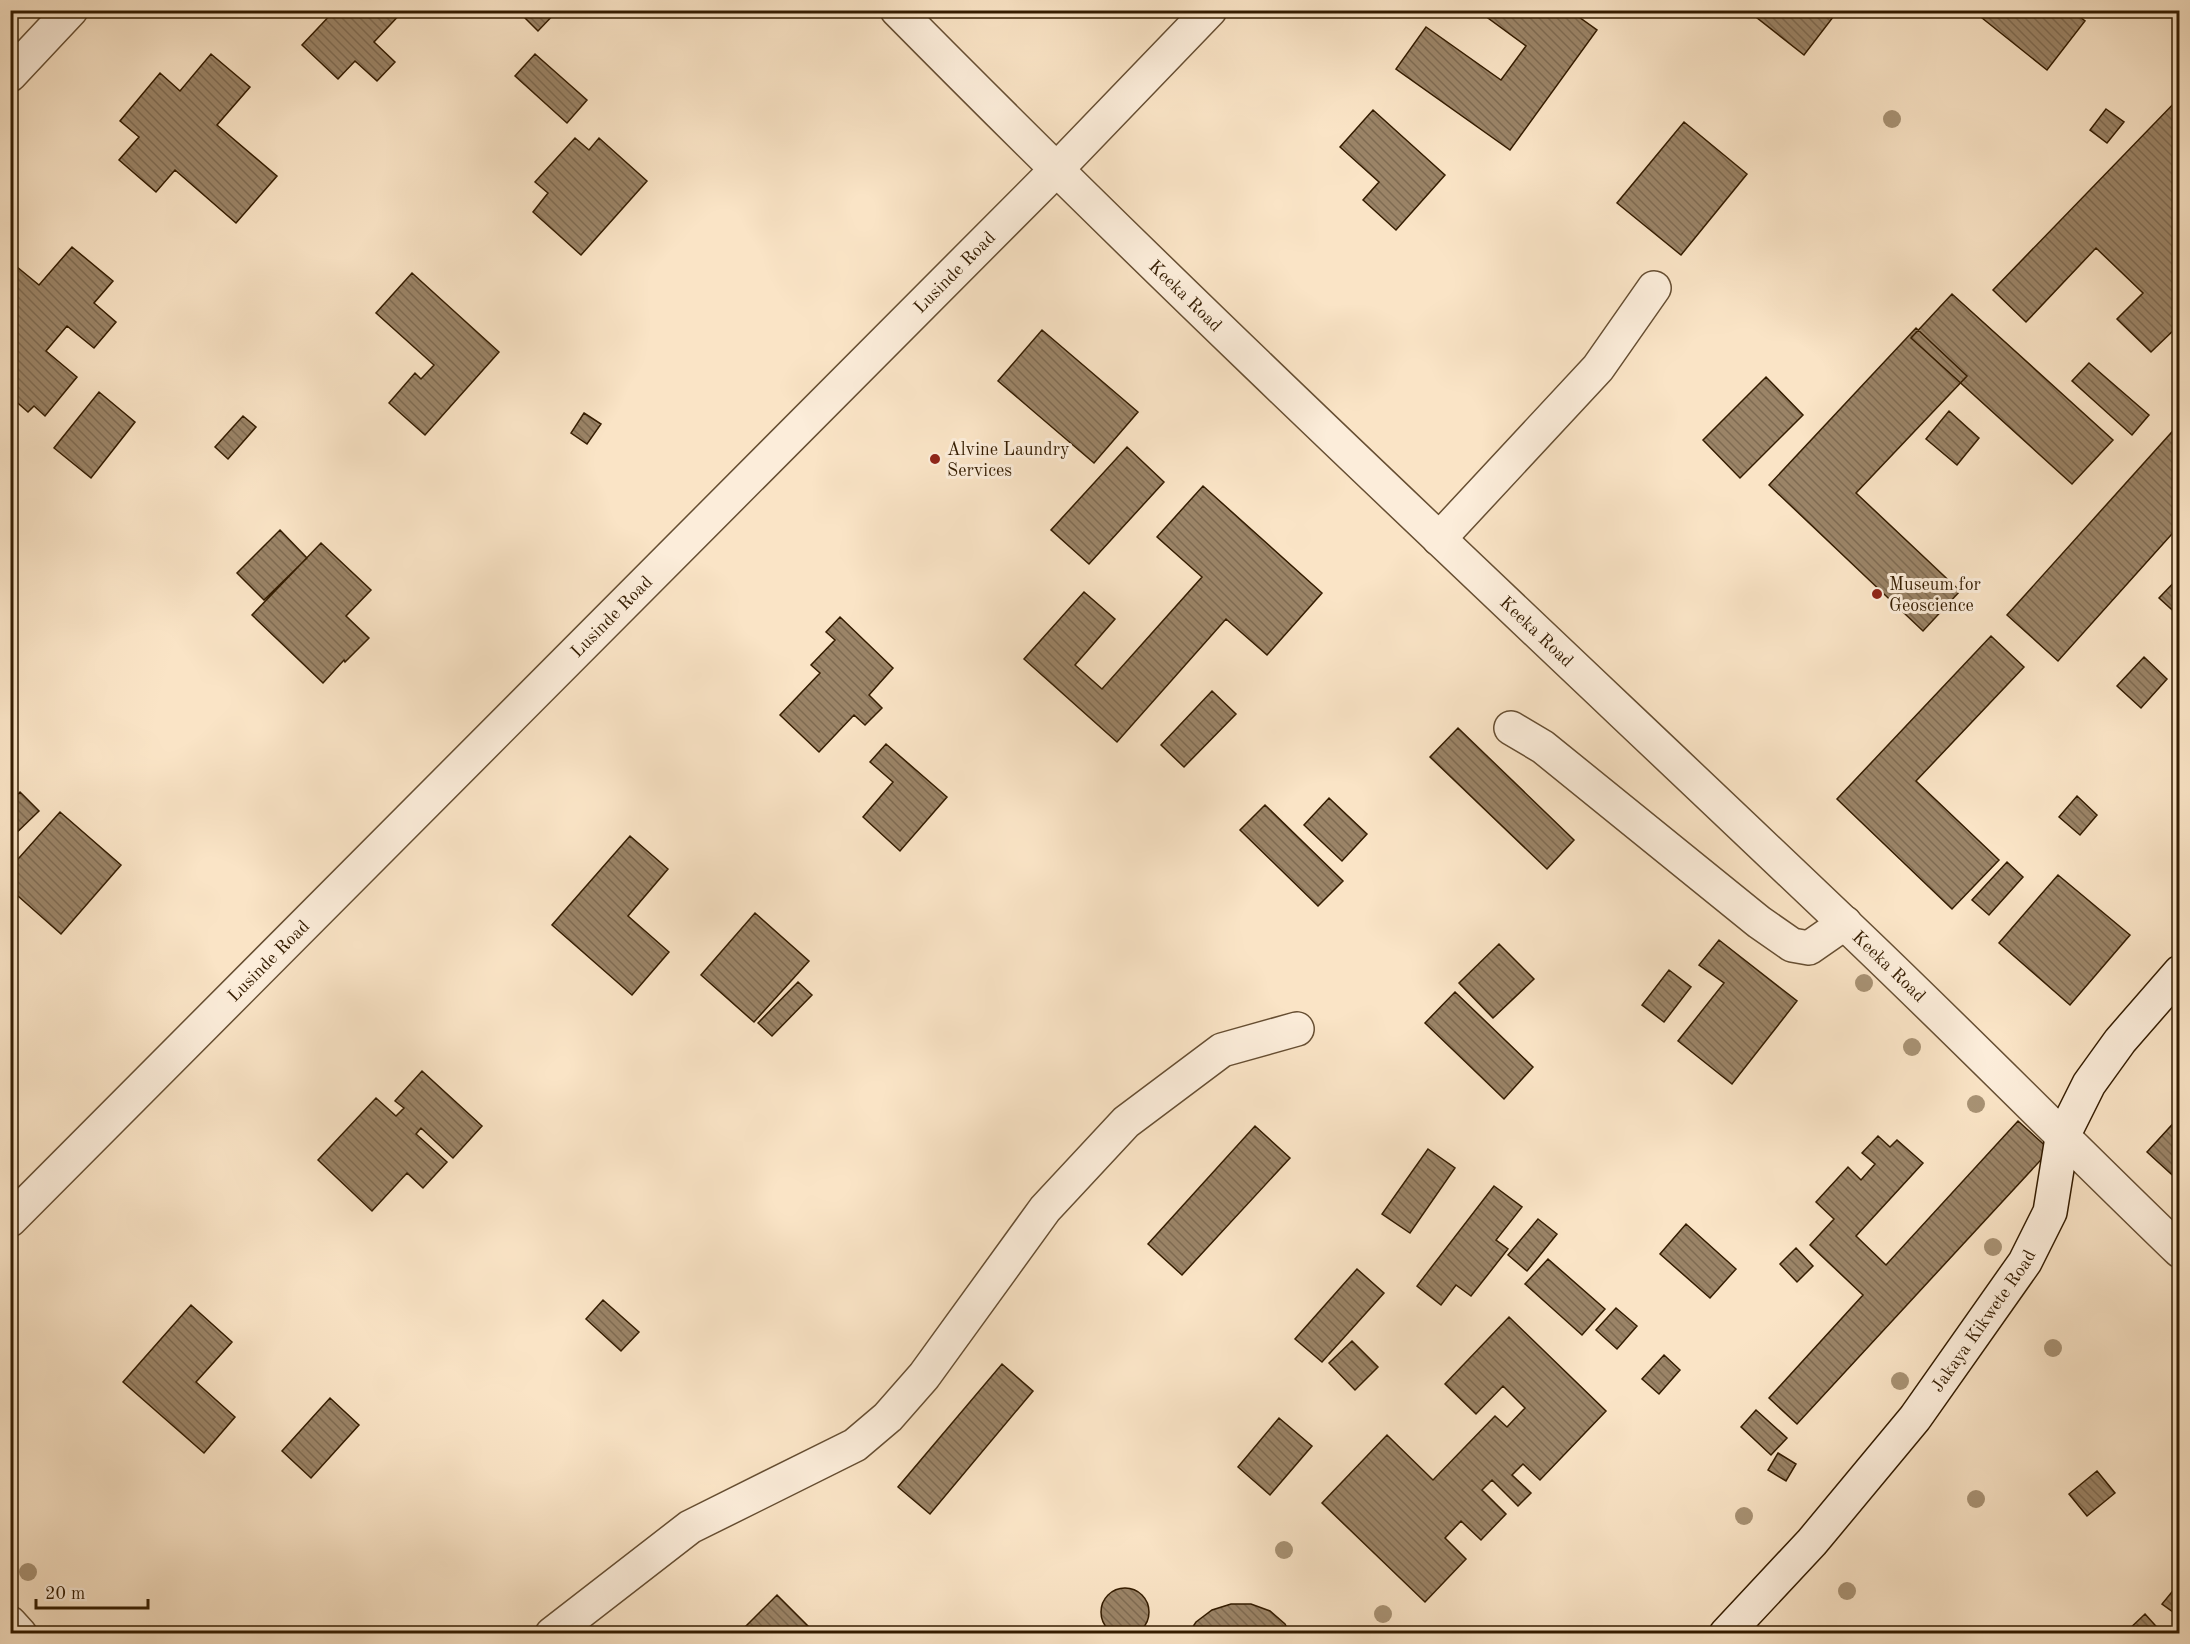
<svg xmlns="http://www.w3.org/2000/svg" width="2190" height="1644" viewBox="0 0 2190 1644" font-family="'Old Standard TT',serif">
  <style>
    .building { fill: url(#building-back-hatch); stroke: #341c00; stroke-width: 1.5 }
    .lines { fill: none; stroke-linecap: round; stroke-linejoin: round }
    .minor-casing { stroke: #664e32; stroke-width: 36 }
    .tertiary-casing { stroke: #664e32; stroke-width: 36 }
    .secondary-casing { stroke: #341c00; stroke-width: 36 }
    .minor { stroke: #fcedda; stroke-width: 33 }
    .tertiary { stroke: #fcedda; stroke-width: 33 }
    .secondary { stroke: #fcedda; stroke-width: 33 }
    .tree { fill: #a89274 }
    .poi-dot { fill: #8f2418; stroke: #fcedda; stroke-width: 2 }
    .labels { text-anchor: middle; stroke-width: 6; stroke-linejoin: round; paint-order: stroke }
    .street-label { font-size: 18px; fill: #341c00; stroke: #fcedda }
    .poi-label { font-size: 18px; fill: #341c00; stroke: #fcedda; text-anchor: start }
  </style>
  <defs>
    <pattern id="building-back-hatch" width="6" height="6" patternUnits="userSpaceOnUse" patternTransform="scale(1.5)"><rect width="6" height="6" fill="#9b8467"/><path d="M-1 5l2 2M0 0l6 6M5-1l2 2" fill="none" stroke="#7f6b52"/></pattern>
  </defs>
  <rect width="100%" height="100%" fill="#fae4c6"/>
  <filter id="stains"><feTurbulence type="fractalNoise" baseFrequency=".00333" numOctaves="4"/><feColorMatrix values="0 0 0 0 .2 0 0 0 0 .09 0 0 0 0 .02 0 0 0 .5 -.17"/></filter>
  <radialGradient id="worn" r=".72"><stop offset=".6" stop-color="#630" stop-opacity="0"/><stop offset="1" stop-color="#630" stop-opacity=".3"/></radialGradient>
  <path class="building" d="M335 10H404L374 42 395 62 377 81 355 61 338 79 302 45Z
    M517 10H558L538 31Z
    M1477 10H1569L1597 30 1510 150 1396 69 1426 27 1501 80 1526 46Z
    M1747 10H1836L1837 12 1804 55Z
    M1989 10H2071L2085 21 2047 70 1982 18Z
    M211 54 250 87 217 125 277 176 236 223 175 170 156 192 119 160 139 137 120 121 160 73 180 91Z
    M535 54 587 100 567 123 515 76Z
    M2180 97V327L2178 326 2151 352 2117 319 2143 293 2096 248 2026 322 1993 290Z
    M2106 109 2124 122 2107 143 2090 130Z
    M1373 110 1445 175 1396 230 1363 200 1379 182 1340 147Z
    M1684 122 1747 174 1681 255 1617 203Z
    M575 138 589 150 599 138 647 181 581 255 533 212 548 193 535 182Z
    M72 247 113 281 94 303 116 322 94 348 67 326 46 351 77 377 45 416 34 406 28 412 11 397 16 392 10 387V275L17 267 39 285Z
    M412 273 499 352 425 435 389 403 415 373 421 379 434 365 376 313Z
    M1952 294 2113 440 2072 484 1911 338Z
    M1916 328 1967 376 1856 493 1960 591 1923 631 1769 485Z
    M1042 330 1138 412 1094 463 998 381Z
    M2089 363 2149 415 2132 435 2072 381Z
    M1766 377 1803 415 1740 478 1703 440Z
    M99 392 135 422 91 478 54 448Z
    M1949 411 1979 438 1957 465 1926 439Z
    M584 413 601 424 587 444 571 433Z
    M243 416 256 427 228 459 215 447Z
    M2180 423V525L2058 661 2007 615Z
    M1127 447 1164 482 1089 564 1051 530Z
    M1203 486 1322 593 1267 655 1226 619 1117 742 1024 659 1084 592 1115 619 1075 665 1102 689 1202 577 1157 537Z
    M280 530 307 558 264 600 237 573Z
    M321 543 371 590 346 616 369 638 345 662 344 660 323 683 252 615Z
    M2180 576V617L2159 598Z
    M840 617 893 668 869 695 882 708 865 725 854 715 819 752 780 715 820 673 811 665 835 640 826 632Z
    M1991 636 2024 667 1916 781 1999 860 1952 909 1837 799Z
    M2144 657 2167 679 2141 708 2117 686Z
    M1212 691 1236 714 1184 767 1161 745Z
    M1458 728 1574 840 1547 869 1430 757Z
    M886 744 947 797 900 851 863 817 893 782 870 762Z
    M20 792 39 811 10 839V802Z
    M2077 796 2097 815 2080 835 2059 817Z
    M1329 798 1367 834 1342 861 1304 825Z
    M1265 805 1343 881 1318 906 1240 830Z
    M60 812 121 865 61 934 10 889V868Z
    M630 836 668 869 628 916 669 952 632 995 552 925Z
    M2007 862 2023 877 1989 915 1972 900Z
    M2058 875 2130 935 2070 1005 1999 943Z
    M755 913 809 961 754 1022 701 975Z
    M1719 940 1797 1001 1732 1084 1678 1041 1724 983 1699 965Z
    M1499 944 1534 979 1493 1018 1459 983Z
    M1669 970 1691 987 1664 1022 1642 1005Z
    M798 982 812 995 772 1036 758 1023Z
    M1455 992 1533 1067 1504 1099 1425 1023Z
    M422 1071 482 1126 453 1158 421 1128 416 1134 447 1162 423 1188 407 1173 372 1211 318 1160 376 1098 396 1116 404 1108 395 1101Z
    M2180 1116V1182L2147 1152Z
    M2018 1121 2050 1150 1797 1424 1769 1398 1863 1295 1810 1245 1834 1219 1816 1202 1848 1167 1861 1180 1875 1164 1862 1153 1878 1136 1890 1147 1897 1140 1923 1163 1856 1236 1886 1265Z
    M1255 1126 1290 1158 1182 1275 1148 1244Z
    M1428 1149 1455 1168 1410 1233 1382 1214Z
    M1494 1186 1522 1207 1496 1240 1508 1249 1471 1296 1456 1285 1441 1305 1417 1286Z
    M1538 1219 1557 1234 1527 1271 1508 1255Z
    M1686 1224 1736 1269 1710 1298 1660 1254Z
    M1796 1248 1813 1266 1797 1282 1780 1264Z
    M1548 1259 1605 1309 1582 1335 1525 1284Z
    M1357 1269 1384 1293 1322 1362 1295 1339Z
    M603 1300 639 1332 621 1351 586 1319Z
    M191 1305 232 1342 196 1382 235 1417 204 1453 123 1382Z
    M1616 1308 1637 1326 1617 1349 1596 1330Z
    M1509 1317 1606 1411 1540 1480 1523 1464 1512 1475 1531 1493 1518 1506 1492 1480 1482 1490 1506 1514 1481 1540 1461 1521 1445 1538 1466 1559 1425 1602 1322 1503 1387 1435 1433 1480 1495 1416 1507 1427 1525 1408 1503 1386 1476 1414 1445 1384Z
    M1352 1341 1378 1367 1355 1390 1329 1363Z
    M1664 1355 1680 1370 1659 1394 1642 1379Z
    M1002 1364 1033 1391 930 1514 898 1487Z
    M330 1398 359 1425 311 1478 282 1451Z
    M1756 1410 1787 1438 1771 1455 1741 1427Z
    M1279 1418 1312 1446 1270 1495 1238 1467Z
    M1778 1453 1796 1464 1786 1481 1768 1470Z
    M2097 1471 2115 1493 2087 1516 2069 1494Z
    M2180 1582V1617L2162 1604Z
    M1101 1612a24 24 0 1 1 48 0a24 24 0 1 1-48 0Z
    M777 1595 810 1628 804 1634H738Z
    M1231 1604H1251L1270 1611 1285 1624 1290 1634H1188L1196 1622 1212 1610Z
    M2145 1614 2163 1634H2124Z"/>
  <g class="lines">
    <g class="minor-casing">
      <g id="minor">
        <path d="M10 75 71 10"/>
        <path d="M1439 539 1598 368 1654 288"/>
        <path d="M1511 728 1543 747 1759 922 1792 945 1809 948 1845 923"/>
        <path id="s1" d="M10 1220 1056 170 1210 10"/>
        <path d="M10 1623 20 1634"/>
        <path d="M552 1634 690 1527 855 1445 888 1417 924 1376 1045 1209 1126 1122 1222 1050 1297 1029"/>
      </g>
    </g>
    <g class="tertiary-casing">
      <g id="tertiary">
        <path id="s2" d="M897 10C1204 321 1524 618 1840 919 1955 1028 2066 1141 2180 1251"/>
      </g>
    </g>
    <g class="secondary-casing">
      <g id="secondary">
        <path id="s3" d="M1726 1634 1812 1542 1915 1418 2025 1262 2050 1212 2062 1138 2089 1084 2120 1041 2180 972"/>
      </g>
    </g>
    <use href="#minor" class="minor"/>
    <use href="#tertiary" class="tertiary"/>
    <use href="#secondary" class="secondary"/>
  </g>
  <g class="tree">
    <circle cx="1892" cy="119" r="9"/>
    <circle cx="1864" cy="983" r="9"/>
    <circle cx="1912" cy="1047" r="9"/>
    <circle cx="1976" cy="1104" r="9"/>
    <circle cx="1993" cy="1247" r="9"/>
    <circle cx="2053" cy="1348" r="9"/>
    <circle cx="1900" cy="1381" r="9"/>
    <circle cx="1976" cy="1499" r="9"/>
    <circle cx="1744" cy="1516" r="9"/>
    <circle cx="1284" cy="1550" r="9"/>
    <circle cx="28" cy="1572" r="9"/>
    <circle cx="1847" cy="1591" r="9"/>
    <circle cx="1383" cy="1614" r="9"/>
  </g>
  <g class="poi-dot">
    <circle cx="935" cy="459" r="6"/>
    <circle cx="1877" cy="594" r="6"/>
  </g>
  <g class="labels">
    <g class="street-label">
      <text dy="6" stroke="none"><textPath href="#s1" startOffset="1338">Lusinde Road</textPath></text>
      <text dy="6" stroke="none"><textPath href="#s2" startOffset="406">Keeka Road</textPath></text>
      <text dy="6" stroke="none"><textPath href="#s1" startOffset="852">Lusinde Road</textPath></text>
      <text dy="6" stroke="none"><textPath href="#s2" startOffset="892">Keeka Road</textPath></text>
      <text dy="6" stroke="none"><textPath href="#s1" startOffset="366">Lusinde Road</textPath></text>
      <text dy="6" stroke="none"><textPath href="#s2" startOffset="1378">Keeka Road</textPath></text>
      <text dy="6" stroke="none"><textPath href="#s3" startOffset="406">Jakaya Kikwete Road</textPath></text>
    </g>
    <g class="poi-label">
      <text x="947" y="455">Alvine Laundry<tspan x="947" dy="21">Services</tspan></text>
      <text x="1889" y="590">Museum for<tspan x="1889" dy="21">Geoscience</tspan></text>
    </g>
  </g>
  <rect width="2190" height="1644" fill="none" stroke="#fae4c6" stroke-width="36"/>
  <rect x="12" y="12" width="2166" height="1620" fill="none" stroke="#341c00" stroke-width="3"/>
  <rect x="18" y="18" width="2154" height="1608" fill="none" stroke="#341c00" stroke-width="1.5"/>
  <path d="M36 1599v9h112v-9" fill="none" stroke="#341c00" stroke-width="3"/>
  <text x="45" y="1599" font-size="18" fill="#341c00" stroke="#fcedda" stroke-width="4.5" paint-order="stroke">20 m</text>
  <rect width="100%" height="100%" filter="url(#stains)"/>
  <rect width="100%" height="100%" fill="url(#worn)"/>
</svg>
